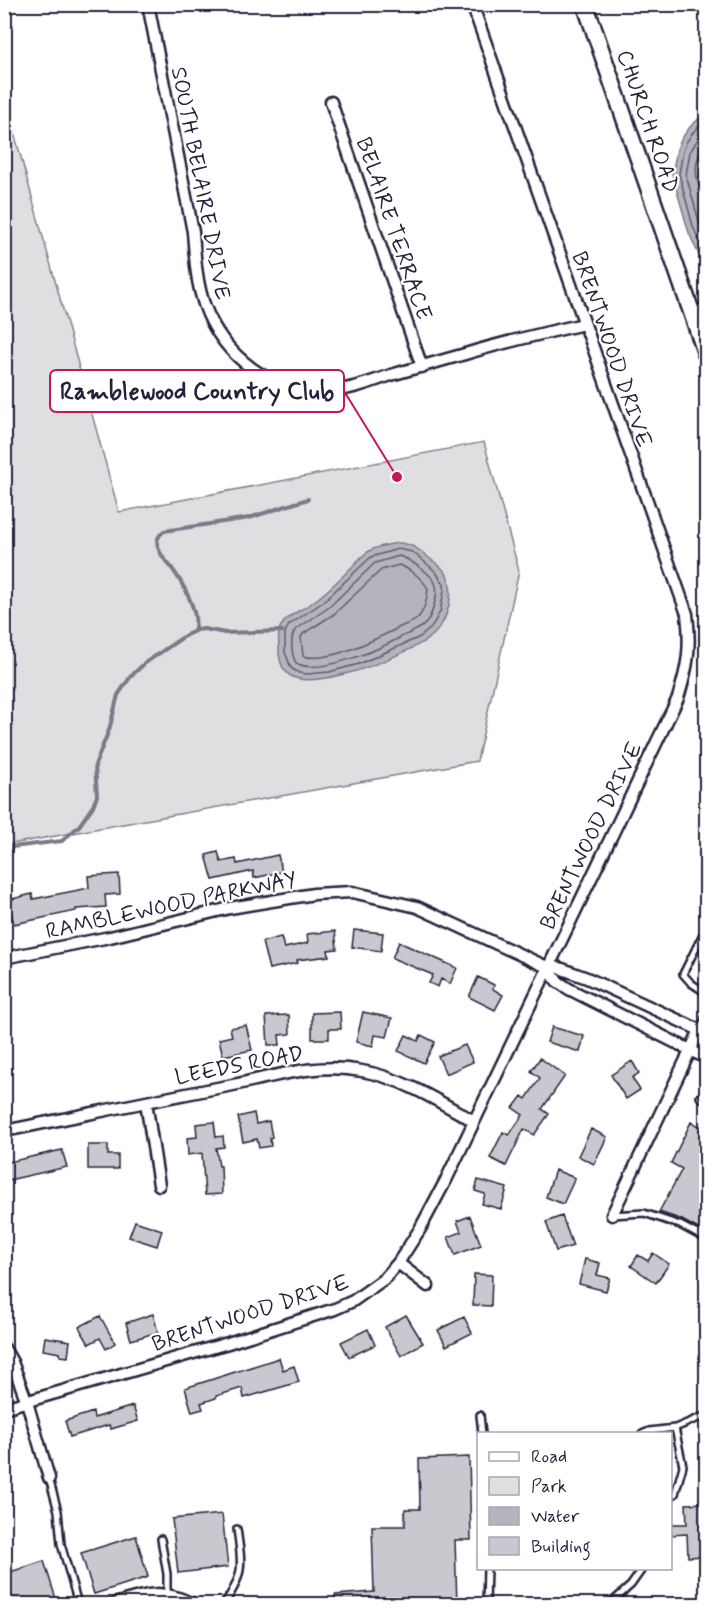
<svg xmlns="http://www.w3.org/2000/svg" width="711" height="1609" viewBox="0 0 711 1609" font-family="Mynerve,sans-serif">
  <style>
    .green { fill: #dfdfe2; stroke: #80808e; stroke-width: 1.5 }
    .water { fill: #b4b4bc; stroke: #7a7a88; stroke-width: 1.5 }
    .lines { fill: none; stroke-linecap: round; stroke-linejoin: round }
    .shore { stroke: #5c5c6f; stroke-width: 1.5 }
    .stream { stroke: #7a7a88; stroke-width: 4 }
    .building { fill: #c8c8cf; stroke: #22223b; stroke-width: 1.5 }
    .lane-casing { stroke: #22223b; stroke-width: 10 }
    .street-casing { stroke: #22223b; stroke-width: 15 }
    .primary-casing { stroke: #22223b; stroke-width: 20 }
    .lane { stroke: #fff; stroke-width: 5 }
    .street { stroke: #fff; stroke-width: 10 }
    .primary { stroke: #fff; stroke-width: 15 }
    .labels { text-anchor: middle; stroke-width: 4.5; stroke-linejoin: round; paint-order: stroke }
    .street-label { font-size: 22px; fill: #22223b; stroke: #fff }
    .leader { fill: none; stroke: #c2185b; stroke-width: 2 }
    .callout-dot { fill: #c2185b; stroke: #fff; stroke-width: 2 }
    .callout { fill: #fff; stroke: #c2185b; stroke-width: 2 }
    .callout-label { font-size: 24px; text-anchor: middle; font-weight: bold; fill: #22223b }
  </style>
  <rect width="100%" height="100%" fill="#fff"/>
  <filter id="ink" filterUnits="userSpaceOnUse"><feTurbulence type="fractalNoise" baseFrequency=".0167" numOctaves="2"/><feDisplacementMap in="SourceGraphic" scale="12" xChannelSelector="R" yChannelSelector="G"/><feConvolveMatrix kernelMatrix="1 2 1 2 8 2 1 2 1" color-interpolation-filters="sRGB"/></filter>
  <g filter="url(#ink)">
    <path class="green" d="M4 96 119 512 484 442 519 571 477 761 5 845Z"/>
    <path class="water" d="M706 112V271L689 233 672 174 677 149 682 138 690 127Z
      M397 543C410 543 419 549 429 558 435 562 442 567 446 573 456 591 448 619 435 633 422 647 368 668 349 673 322 679 278 693 279 648 279 641 277 632 281 626 288 614 303 610 313 602 327 592 339 580 351 568 357 562 363 554 371 550 379 546 389 545 397 543Z"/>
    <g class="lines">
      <path class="shore" d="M706 120 694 131 687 141 683 151 679 174 693 226 706 258
        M706 129 700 136 690 152 686 175 700 225 706 238
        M706 142C687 171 700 182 706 211
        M398 549 412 552 420 558 435 571 444 584V591L440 612 431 628 420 637 359 664 329 672 307 674 299 673 291 668 285 652V632L289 625 323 602 371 557Z
        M399 556C410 559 418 566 427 573 435 580 438 586 436 597 434 607 432 615 426 623 419 631 410 632 401 637 380 649 318 676 296 663 291 654 290 638 295 630L328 608 375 563Z
        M399 565C410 569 423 579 428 589 427 599 425 611 417 619 412 623 406 624 400 627 378 638 328 664 303 656L301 637 303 634 334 614 381 570Z"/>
      <path class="stream" d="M194 631C201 614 182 582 171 567 166 561 160 555 158 547 156 540 158 536 164 531L249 518 308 499
        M4 848 62 841 79 826 93 806 97 796 95 765 109 730 118 695 131 676 145 663 186 635 197 630 204 629 225 633 282 631"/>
    </g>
    <path class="building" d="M218 852 221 862 236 859 237 864 278 855 282 872 254 878 253 871 213 880 206 855Z
      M119 874 120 894 105 895 106 907 76 909V911L14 924 8 900 32 894 33 899 89 888 88 876Z
      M354 930 383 933 381 951 352 947Z
      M335 931 337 949 328 950 329 956 297 960 298 963 269 969 262 942 281 937 284 948 308 943 307 934Z
      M399 942 457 968 450 984 441 979 438 987 429 983 433 975 392 958Z
      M478 977 494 985 493 989 503 995 495 1010 469 997Z
      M340 1012 341 1029H329V1039H312V1013Z
      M363 1012 392 1018 387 1037 375 1035 373 1046 356 1042Z
      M289 1015 290 1034 279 1035 280 1045H268L266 1016Z
      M246 1025 252 1050 223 1056 219 1039 232 1036 230 1028Z
      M552 1027 584 1036 580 1052 547 1042Z
      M406 1035 418 1041 421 1035 435 1042 424 1063 398 1051Z
      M465 1045 473 1062 446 1074 438 1056Z
      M540 1058 565 1076 542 1109 549 1114 534 1135 524 1129 506 1166 490 1158 503 1132 509 1135 523 1115 513 1108 522 1096 526 1099 540 1078 531 1071Z
      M632 1061 639 1073 632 1078 640 1090 626 1099 611 1075Z
      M254 1113 256 1124 269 1121 272 1137 270 1138 271 1146 259 1148 257 1139 243 1142 238 1117Z
      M214 1122 216 1137 223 1136 224 1147 216 1148 219 1166H221L222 1194 205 1195 202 1153 188 1155 187 1138 197 1137 196 1124Z
      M691 1122 706 1129V1175L701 1186 706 1189V1233L680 1219 659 1212 682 1169 671 1163Z
      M591 1129 607 1137 594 1164 578 1156Z
      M88 1145H108V1155H118V1169H88Z
      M62 1150 67 1167 4 1181V1163Z
      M555 1170 575 1178 563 1204 546 1197Z
      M478 1180 507 1188 501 1209 482 1204 485 1194 475 1191Z
      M470 1216 481 1245 455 1255 448 1237 461 1232 457 1221Z
      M562 1216 573 1246 556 1251 546 1222Z
      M135 1221 162 1230 157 1246 129 1237Z
      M653 1253 669 1264 656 1283 631 1266 638 1255 648 1261Z
      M585 1259 600 1263 597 1275 610 1278 606 1291 579 1284Z
      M474 1274 492 1275 491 1306 473 1305Z
      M153 1314 158 1332 131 1340 126 1323Z
      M406 1315 423 1343 401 1356 385 1327Z
      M100 1316 115 1343 106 1349 100 1338 89 1344 79 1327Z
      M464 1317 472 1333 446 1346 438 1330Z
      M368 1329 375 1345 349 1357 341 1342Z
      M45 1337 70 1341 68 1357 60 1356V1353L43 1350Z
      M279 1358 283 1370 294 1366 299 1382 244 1398 242 1388 216 1396V1398L201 1403 203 1409 192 1412 185 1388Z
      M133 1406 138 1421 111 1429 109 1425 70 1437 65 1421 93 1412 94 1418Z
      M469 1457 471 1540H455L457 1605H335V1595L374 1592 372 1526H405V1509H420L419 1459Z
      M706 1503V1556L688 1557 687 1534 670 1535V1524H687L686 1504Z
      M222 1514 228 1567 178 1573 172 1519Z
      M136 1536 148 1577 94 1594 81 1553Z
      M44 1561 57 1602 50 1605H4V1574Z"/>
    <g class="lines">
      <g class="lane-casing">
        <path id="lane" d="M694 315 706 302
          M706 928 683 974 691 983 706 993
          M700 1030 706 1016
          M700 1097 706 1100
          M612 1215 644 1213 680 1225 706 1239
          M480 1415 482 1434
          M642 1434 649 1431 675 1428 706 1415
          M49 1478 58 1511 61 1544 78 1604
          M670 1496 675 1494 683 1466 675 1428
          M161 1539 167 1574V1594
          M224 1604C245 1574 242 1564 237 1529
          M486 1604 487 1568
          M610 1604 631 1585 643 1568"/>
      </g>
      <g class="street-casing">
        <path id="street" d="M148 4 193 232C195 256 196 281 204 304 222 356 273 395 329 391 350 390 371 382 391 375 415 368 440 361 465 354 504 342 544 333 584 324
          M331 102 422 367
          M4 958 110 937 230 908 314 894 352 892 417 907 547 967H557L587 978 706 1033
          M547 967 557 981 569 989 706 1058
          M146 1102 159 1185
          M4 1131C79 1116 153 1100 228 1086 273 1077 315 1062 362 1071 402 1078 438 1101 474 1121
          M612 1215 700 1030
          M398 1263 428 1286
          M4 1348 12 1362 27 1402 49 1478
          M4 1408 228 1343 335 1309 353 1301 384 1279 398 1263 420 1229 446 1180 678 698C688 666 691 648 687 614L472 4
          M114 1604C148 1594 159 1588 193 1604"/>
      </g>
      <g class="primary-casing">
        <path id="primary" d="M585 4 706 354"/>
      </g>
      <use href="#lane" class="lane"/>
      <use href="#street" class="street"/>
      <use href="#primary" class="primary"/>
    </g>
  </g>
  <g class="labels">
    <g class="street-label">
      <text transform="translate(649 121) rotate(71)" y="8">CHURCH ROAD</text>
      <text transform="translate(202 183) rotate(79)" y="8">SOUTH BELAIRE DRIVE</text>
      <text transform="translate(395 228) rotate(71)" y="8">BELAIRE TERRACE</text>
      <text transform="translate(613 349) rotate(71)" y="8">BRENTWOOD DRIVE</text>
      <text transform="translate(590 835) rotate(-64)" y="8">BRENTWOOD DRIVE</text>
      <text transform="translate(171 904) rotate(-12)" y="8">RAMBLEWOOD PARKWAY</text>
      <text transform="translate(239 1064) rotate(-11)" y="8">LEEDS ROAD</text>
      <text transform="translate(250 1312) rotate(-18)" y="8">BRENTWOOD DRIVE</text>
    </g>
  </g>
  <path class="leader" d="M397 477L344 391"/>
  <circle class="callout-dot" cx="397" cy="477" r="6"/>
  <rect class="callout" x="50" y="370" width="294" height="42" rx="6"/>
  <g class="callout-label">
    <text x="197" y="399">Ramblewood Country Club</text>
  </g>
  <rect width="711" height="1609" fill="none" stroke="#fff" stroke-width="24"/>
  <rect x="12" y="12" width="687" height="1585" fill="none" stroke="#22223b" stroke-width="2" filter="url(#ink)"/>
  <rect x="477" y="1432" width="195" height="138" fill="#ffffff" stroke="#a7a7b1" stroke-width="1.5"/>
  <rect x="489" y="1452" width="30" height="9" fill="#ffffff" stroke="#a7a7b1" stroke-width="1.5"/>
  <text x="531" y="1462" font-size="18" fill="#22223b">Road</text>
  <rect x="489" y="1477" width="30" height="18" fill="#dfdfe2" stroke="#a7a7b1" stroke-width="1.5"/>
  <text x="531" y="1492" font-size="18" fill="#22223b">Park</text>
  <rect x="489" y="1507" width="30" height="18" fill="#b4b4bc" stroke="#a7a7b1" stroke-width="1.5"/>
  <text x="531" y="1522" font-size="18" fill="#22223b">Water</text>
  <rect x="489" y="1537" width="30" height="18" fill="#c8c8cf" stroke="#a7a7b1" stroke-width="1.5"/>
  <text x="531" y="1552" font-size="18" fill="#22223b">Building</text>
</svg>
